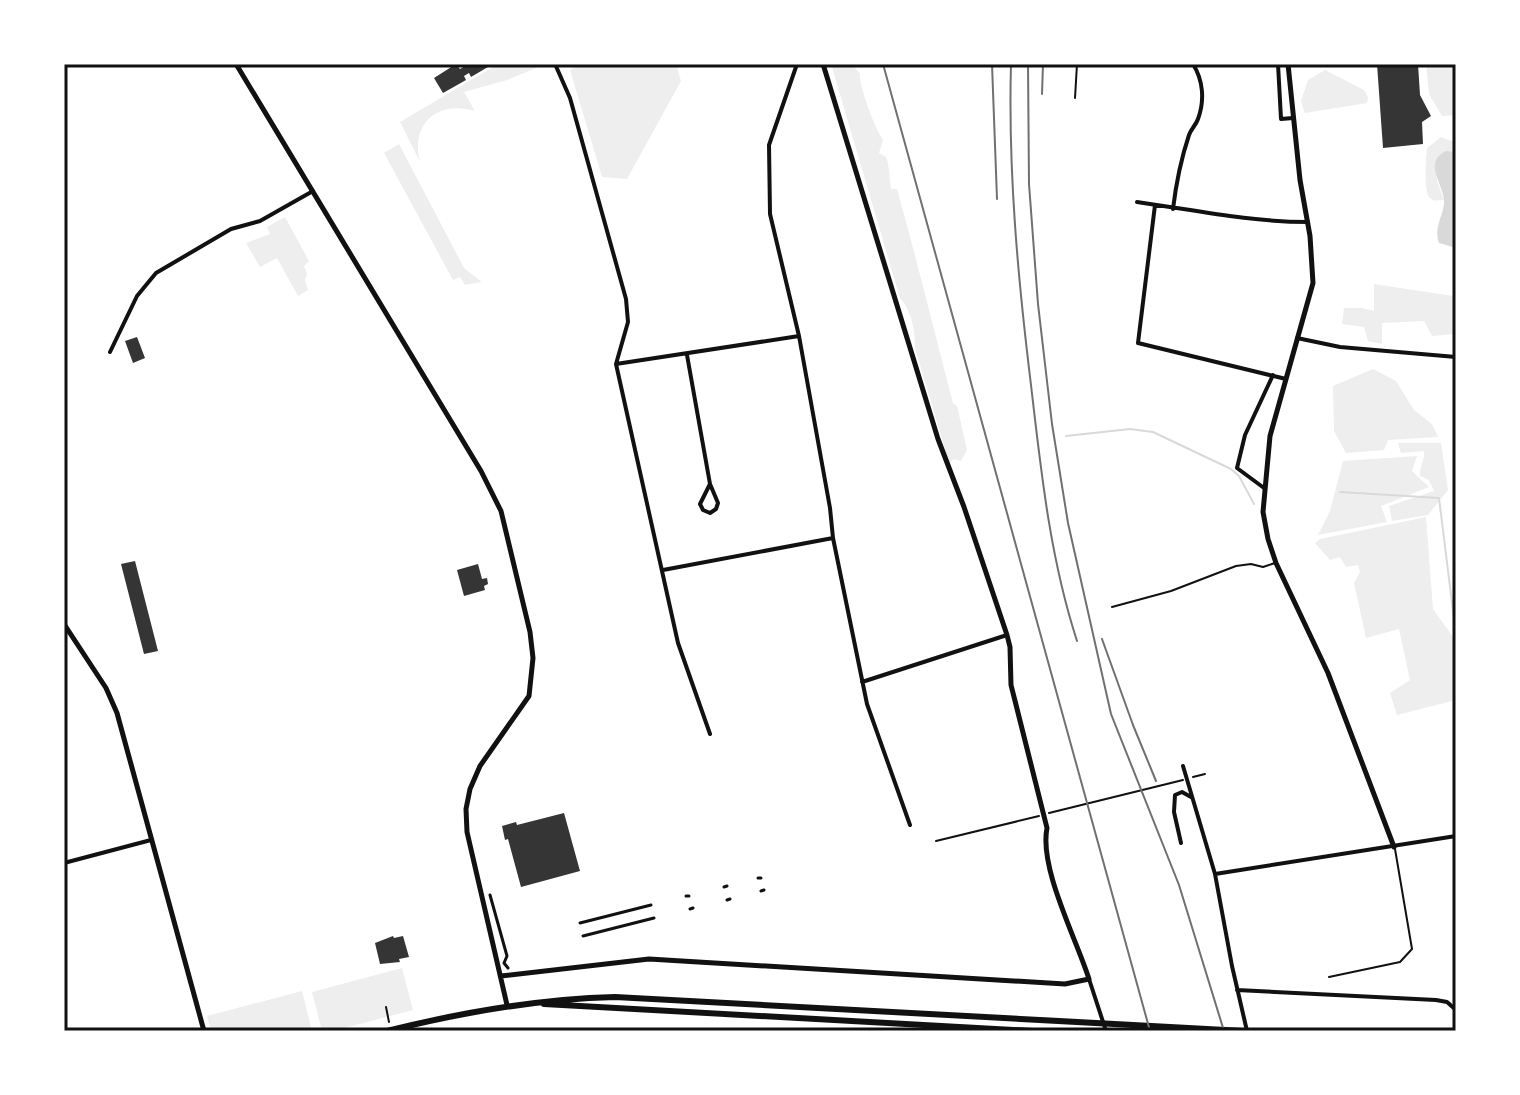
<svg xmlns="http://www.w3.org/2000/svg" width="1520" height="1095" viewBox="0 0 1520 1095" font-family="Inter,sans-serif">
  <style>
    .green { fill: #eee }
    .water { fill: #d9d9d9 }
    .lines { fill: none; stroke-linecap: round; stroke-linejoin: round }
    .stream { stroke: #d9d9d9; stroke-width: 2 }
    .building { fill: #353535 }
    .path { stroke: #111; stroke-width: 2 }
    .service { stroke: #111; stroke-width: 2 }
    .pedestrian { stroke: #111; stroke-width: 3 }
    .minor { stroke: #111; stroke-width: 4 }
    .tertiary { stroke: #111; stroke-width: 5 }
    .secondary { stroke: #111; stroke-width: 5 }
    .primary { stroke: #111; stroke-width: 6 }
    .rail { stroke: #707070; stroke-width: 2 }
    .neatline { fill: none; stroke: #111; stroke-width: 3 }
  </style>
  <rect width="100%" height="100%" fill="#fff"/>
  <path class="green" d="M498 64H546L507 80 464 92 475 111C438 100 410 123 420 162L400 122Z
    M581 64H676L681 81 627 179 602 177 570 70Z
    M831 64H852L860 74C859 87 875 128 883 140L879 153 886 157C890 168 889 177 891 189H897C917 260 934 331 953 403L957 406 967 450 961 461 954 459 949 463 915 348C915 331 912 311 900 298Z
    M1426 64H1456V115L1442 116 1429 94Z
    M1325 70 1364 90 1368 97 1367 103 1305 113 1301 101 1308 80Z
    M1441 137 1454 142 1456 155 1454 152 1435 163 1437 181 1444 200C1439 200 1434 202 1430 198 1423 192 1426 158 1427 148Z
    M399 144 464 268 482 282 465 285 460 277 453 280 384 153Z
    M285 217 309 261 304 266 307 274 305 280 308 290 298 296 277 258 260 267 246 243 270 234 267 227Z
    M1374 284 1453 296 1455 334 1432 336 1424 321 1382 323V344L1368 341 1364 327 1342 324 1344 308H1362L1374 311Z
    M1373 369 1396 381 1414 410 1432 424 1438 437 1388 440 1384 450 1346 453 1334 431 1333 386Z
    M1398 443H1441L1448 490 1428 515 1392 521 1389 506 1434 491 1429 480 1420 476C1419 467 1425 461 1424 451L1401 453Z
    M1417 456 1412 471 1429 487 1381 506 1387 522 1318 535 1330 511 1343 461Z
    M1426 517 1433 609 1456 641V700L1397 715 1390 693 1410 680 1399 629 1366 638 1354 583 1360 572 1358 565 1346 567 1340 557 1330 560 1315 543 1320 539Z
    M402 968 413 1010 333 1031H322L312 992Z
    M302 991 312 1031H211L207 1016Z"/>
  <path class="water" d="M1446 151 1454 152 1456 155V248L1439 243C1434 228 1442 218 1444 204 1446 186 1421 163 1446 151Z"/>
  <g class="lines">
    <path class="stream" d="M1066 436 1130 429 1153 432 1231 469 1239 476 1254 504
      M1340 492 1439 498 1456 635"/>
  </g>
  <path class="building" d="M456 64 460 69 465 66 464 64H493L471 77 469 73 464 76 466 80 443 93 434 78Z
    M1377 64H1418L1420 95 1431 116 1422 122 1423 144 1383 148Z
    M137 337 145 358 133 363 125 341Z
    M135 561 158 651 144 654 121 564Z
    M478 564 482 579 487 578 488 584 484 586 485 590 464 596 457 570Z
    M564 813 580 871 521 887 508 839 505 840 502 826 516 822 517 825Z
    M393 936 394 938 403 936 409 957 399 959 400 962 380 964 375 943Z"/>
  <g class="lines">
    <path class="path" d="M1193 777 1205 774
      M1049 813 1183 780
      M936 841 1039 816
      M386 1007 389 1022"/>
    <path class="service" d="M1075 98 1077 64
      M1112 607 1171 591 1236 566 1251 564 1263 567 1275 563
      M1329 977 1400 962 1412 949 1395 849"/>
    <path class="pedestrian" d="M758 878H761
      M724 887 727 886
      M761 891 764 890
      M490 895 507 956 504 963 508 968
      M686 896H689
      M727 900 730 899
      M690 909 693 908
      M580 923 651 905
      M583 936 654 918"/>
    <path class="minor" d="M555 64 570 98 626 299 628 322 616 364 678 643 710 734
      M797 64 769 145 770 214 799 336 830 508 833 538 867 704 910 825
      M1278 64 1281 119 1293 118
      M1137 202C1194 210 1250 222 1308 222
      M1155 205 1138 343 1286 379
      M1173 209C1176 184 1181 159 1189 135 1191 129 1196 125 1198 119 1205 100 1203 80 1193 64
      M1297 338 1340 347 1456 357
      M110 352 137 296 156 273 231 229 260 221 313 191
      M687 355 710 484 718 503 716 509 710 513 703 510 700 504 710 484
      M616 364 799 336
      M1264 488 1237 468 1245 435 1273 375
      M663 570 833 538
      M862 682 1007 635
      M1183 766 1215 874 1232 966 1247 1031
      M1181 843 1174 812 1175 795 1182 792 1191 797
      M64 863 151 840
      M1215 874 1456 836
      M1089 979 1106 1031
      M1237 990 1436 1000 1447 1002 1456 1010"/>
    <path class="tertiary" d="M236 64 481 471 501 511 530 632 533 658 529 696 480 766 470 789 466 809 467 832 507 1005
      M1288 64 1300 180 1310 236 1313 283 1270 436 1263 512 1268 539 1276 563 1328 673 1394 847
      M501 976 649 959 1065 984 1089 979C1076 938 1039 868 1047 828L1011 685 1010 647 1007 635 964 507 938 439 823 64"/>
    <path class="secondary" d="M64 624 106 688 117 713 204 1031"/>
    <path class="primary" d="M544 1004 1033 1031
      M387 1031C463 1012 537 999 615 997L1244 1031"/>
    <path class="rail" d="M883 64 1150 1031
      M992 64 997 199
      M1011 64C1008 171 1018 279 1031 385 1041 471 1050 558 1077 641
      M1028 64 1029 184 1038 304 1052 424 1068 523 1111 714 1179 885 1224 1031
      M1042 94 1043 64
      M1102 639 1133 725 1156 781"/>
  </g>
  <rect width="1520" height="1095" fill="none" stroke="#ffffff" stroke-width="132"/>
  <rect x="66" y="66" width="1388" height="963" class="neatline"/>
</svg>
